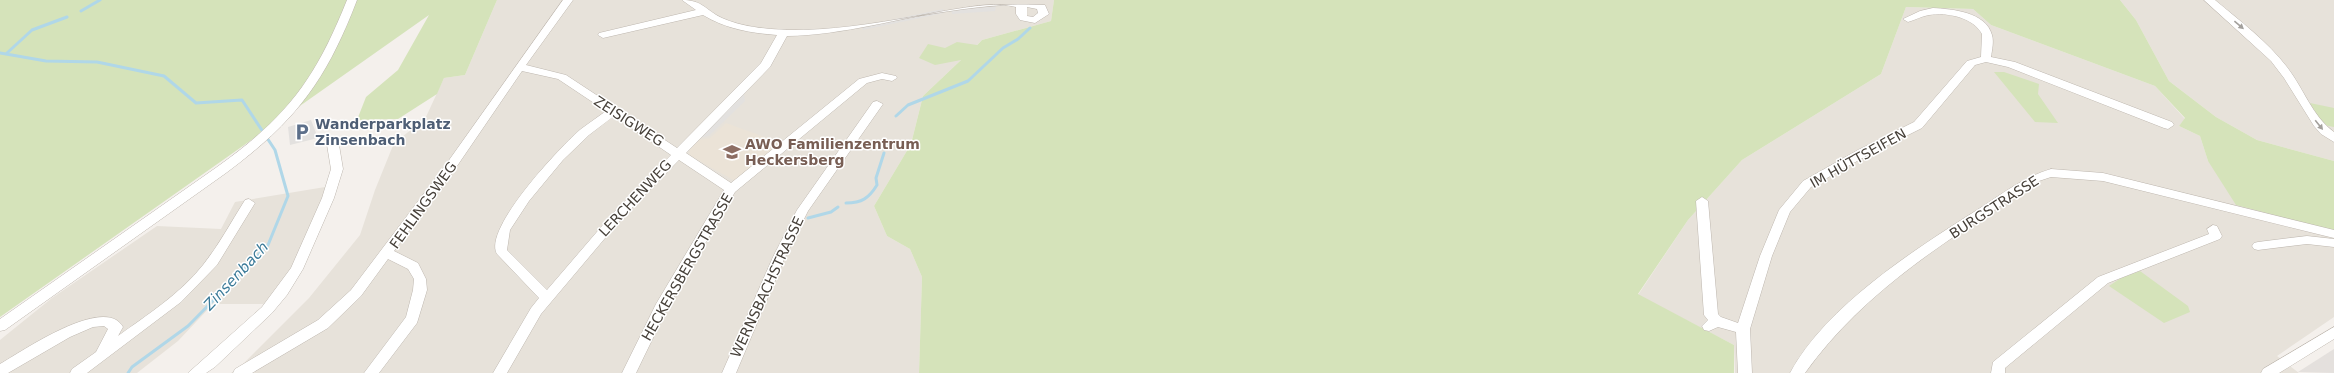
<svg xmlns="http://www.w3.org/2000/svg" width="2334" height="373" viewBox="0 0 2334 373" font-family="'DejaVu Sans',sans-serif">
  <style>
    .residential { fill: #e7e2da }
    .industrial { fill: #e4e0dd }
    .education { fill: #ebe3d7 }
    .green { fill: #d5e3ba }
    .parking { fill: #e3e1df }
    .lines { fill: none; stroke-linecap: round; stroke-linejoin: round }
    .stream { stroke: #b0d7e8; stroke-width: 3 }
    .minor-casing { stroke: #beb7af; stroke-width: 1 }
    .minor { fill: #fff; fill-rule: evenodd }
    .oneway { fill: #a3a09c }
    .labels { text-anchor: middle; stroke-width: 3; stroke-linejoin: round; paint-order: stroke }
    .street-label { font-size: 14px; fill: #47413a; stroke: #fff }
    .service-label { font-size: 14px; font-weight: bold; fill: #4e5e75; stroke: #fff; text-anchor: start }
    .education-label { font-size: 14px; font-weight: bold; fill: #785e54; stroke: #fff; text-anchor: start }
    .water-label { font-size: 15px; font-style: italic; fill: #3a7a98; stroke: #fff }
  </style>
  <rect width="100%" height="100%" fill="#f4f0ec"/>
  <path class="residential" d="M497 0H1054L1051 21 982 40 923 96 911 144 874 206 887 236 910 249 922 277 919 373H231L239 368 309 298 360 235 375 190 394 143 425 119 444 78 465 75Z
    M2120 0H2334V161L2257 140 2216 117 2169 81 2136 20Z
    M1906 7 1973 9 1991 25 2155 86 2185 119 2179 126 2200 136 2208 161 2334 231V317L2277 356 2299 373H1735L1734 345 1638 295 1688 220 1742 160 1881 74Z
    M325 187 324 200 295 265 266 304H213L178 341 137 373H0V340L52 298 157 226 221 229 235 202Z"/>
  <path class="industrial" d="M2334 349V373L2298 372Z"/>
  <path class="education" d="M726 123 784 144 735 181 689 155 690 148 699 140 710 138Z"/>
  <path class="green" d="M0 0H497L465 75 444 78 437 94 398 119 357 120 366 97 398 70 429 15 0 317Z
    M1054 0H2120L2136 20 2169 81 2216 117 2257 140 2334 161V231L2236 205 2208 161 2200 136 2179 126 2185 118 2155 86 1991 25 1973 9 1906 7 1881 74 1742 160 1688 220 1638 294 1734 345V373H919L922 277 910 249 887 236 874 206 911 144 923 96 961 60 935 65 919 58 928 44 945 48 957 42 977 45 982 40 1051 21Z
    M1994 72H2004L2039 84 2038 94 2058 123 2035 122Z
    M2310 103 2334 108V127L2323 125Z
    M2140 271 2188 306 2190 312 2164 323 2109 286 2121 278Z"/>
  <path class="parking" d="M996 6 995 11 952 14 951 10Z
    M943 9 944 13 863 30 862 26Z
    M744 94 745 101 709 136 698 138Z
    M311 120 318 138 290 145 288 127Z"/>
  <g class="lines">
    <path class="stream" d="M81 11 100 0
      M0 53 46 61 97 62 164 76 196 103 242 100 275 150 288 196 268 245 188 326 132 367 128 373
      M7 53 32 30 67 17
      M896 116 908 105 968 81 1003 48 1018 39 1030 28
      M846 203C862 203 869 198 877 185L876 178 884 153
      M808 218 831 212 838 207"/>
    <g class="minor-casing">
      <path id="minor" d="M347 0H357C326 81 296 121 226 173L5 330 0 331V319L217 167C287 117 315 80 347 0Z
        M563 0H573L526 65 566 75 677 148 761 63 777 35C751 33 726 29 703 15L603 38 598 35 599 33 696 10 682 0C703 0 705 10 722 18 742 27 766 29 787 30 873 32 959 0 1045 5L1049 14 1035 23 1020 20 1016 14V7C997 2 975 6 956 9 899 18 844 35 787 36L770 67 686 153 731 183 859 79 882 73 896 76 897 78 892 81 882 79 867 83 735 192 669 305 636 373H622L656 304 724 190 679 160 622 218 541 314 507 373H493L531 308 539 298 497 254C482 229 562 145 581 129 589 123 598 117 606 111L558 79 522 71 455 169 394 251 418 263 426 279 427 290 417 323 379 373H364L406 317 413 290 414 279 408 269 388 259 361 296 328 328 252 373H233L235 369 318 320 351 290 447 163ZM1027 7 1037 9 1038 13 1033 17 1027 16ZM614 116 671 155 614 212 547 290 507 250 510 230 529 201 563 160 589 135Z
        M2204 0H2215C2240 21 2267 41 2287 67 2304 89 2312 116 2334 132V142L2321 134 2314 126 2284 78 2271 61Z
        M1933 8C1952 9 1986 12 1992 35 1994 42 1992 50 1991 57L2015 62 2172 122 2174 125 2168 129 2164 128 2008 67 1986 62 1975 65 1922 128 1866 156 1811 187 1790 212 1772 256 1750 329 1752 373H1738L1736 332 1718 327 1709 331 1704 330 1702 326 1708 320 1704 315 1696 201 1702 197 1708 201 1718 314 1721 317 1738 323 1760 256 1779 210 1803 181 1858 150 1914 122 1967 61 1981 57 1982 34C1973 17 1946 12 1929 15 1922 16 1915 20 1908 22L1903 19 1920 11Z
        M877 101 883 104 808 211 785 257 736 373H722L773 257 797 210 873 102Z
        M333 141 339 145 343 169 334 198 303 269 287 295 272 313 215 367 206 373H188L262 307 291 268 322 198 331 169 327 145Z
        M2051 169 2103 173 2334 230V238L2103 181 2051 177 2039 181C1953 237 1866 288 1805 373H1790C1826 306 1914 250 1977 210 2001 195 2023 177 2051 169Z
        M249 199 255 203 217 265 181 302 87 373H70L72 369 96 352 108 329 104 326 93 327 70 337 8 373H0V364C21 352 105 294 123 327L118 336C147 315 180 294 203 265 219 245 231 222 245 200Z
        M2213 225 2217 226 2222 236 2220 239 2108 283 2005 368V373H1991L1993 362 2098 277 2209 234 2207 229Z
        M2307 236 2334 239V247L2307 244 2258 250 2254 249 2252 246 2254 243 2258 242Z
        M2334 327V339L2279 373H2261L2263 369Z"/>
    </g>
    <use href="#minor" class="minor"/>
  </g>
  <defs><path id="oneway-solid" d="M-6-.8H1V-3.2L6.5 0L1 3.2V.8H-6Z"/></defs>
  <g class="oneway">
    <use href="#oneway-solid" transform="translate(2239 25) rotate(40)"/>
    <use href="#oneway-solid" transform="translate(2319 125) rotate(51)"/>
  </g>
  <defs>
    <g id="parking-bare" transform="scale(1.38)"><path d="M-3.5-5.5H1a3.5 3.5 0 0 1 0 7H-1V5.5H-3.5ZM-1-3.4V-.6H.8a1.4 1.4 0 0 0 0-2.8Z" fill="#5c6f8a" stroke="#fff" stroke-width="2.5" paint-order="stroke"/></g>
    <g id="school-bare" transform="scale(1.38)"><path d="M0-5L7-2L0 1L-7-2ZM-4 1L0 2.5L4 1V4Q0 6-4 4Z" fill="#8d6e63" stroke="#fff" stroke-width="2.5" paint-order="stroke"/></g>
  </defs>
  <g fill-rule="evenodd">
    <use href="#parking-bare" x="302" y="132"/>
    <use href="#school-bare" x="732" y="152"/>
  </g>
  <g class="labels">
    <g class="street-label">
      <text transform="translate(629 121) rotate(33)" y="5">ZEISIGWEG</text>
      <text transform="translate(1858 158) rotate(-29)" y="5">IM HÜTTSEIFEN</text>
      <text transform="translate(635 198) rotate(-47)" y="5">LERCHENWEG</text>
      <text transform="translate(423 205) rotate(-54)" y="5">FEHLINGSWEG</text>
      <text transform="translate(1994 207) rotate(-33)" y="5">BURGSTRASSE</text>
      <text transform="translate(687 267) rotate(-60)" y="5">HECKERSBERGSTRASSE</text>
      <text transform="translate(767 287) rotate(-65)" y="5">WERNSBACHSTRASSE</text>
    </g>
    <g class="service-label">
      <text x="315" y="129">Wanderparkplatz<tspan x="315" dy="16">Zinsenbach</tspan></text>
    </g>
    <g class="education-label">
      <text x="745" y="149">AWO Familienzentrum<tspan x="745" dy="16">Heckersberg</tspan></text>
    </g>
    <g class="water-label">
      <text transform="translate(236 276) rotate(-47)" y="5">Zinsenbach</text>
    </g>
  </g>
</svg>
